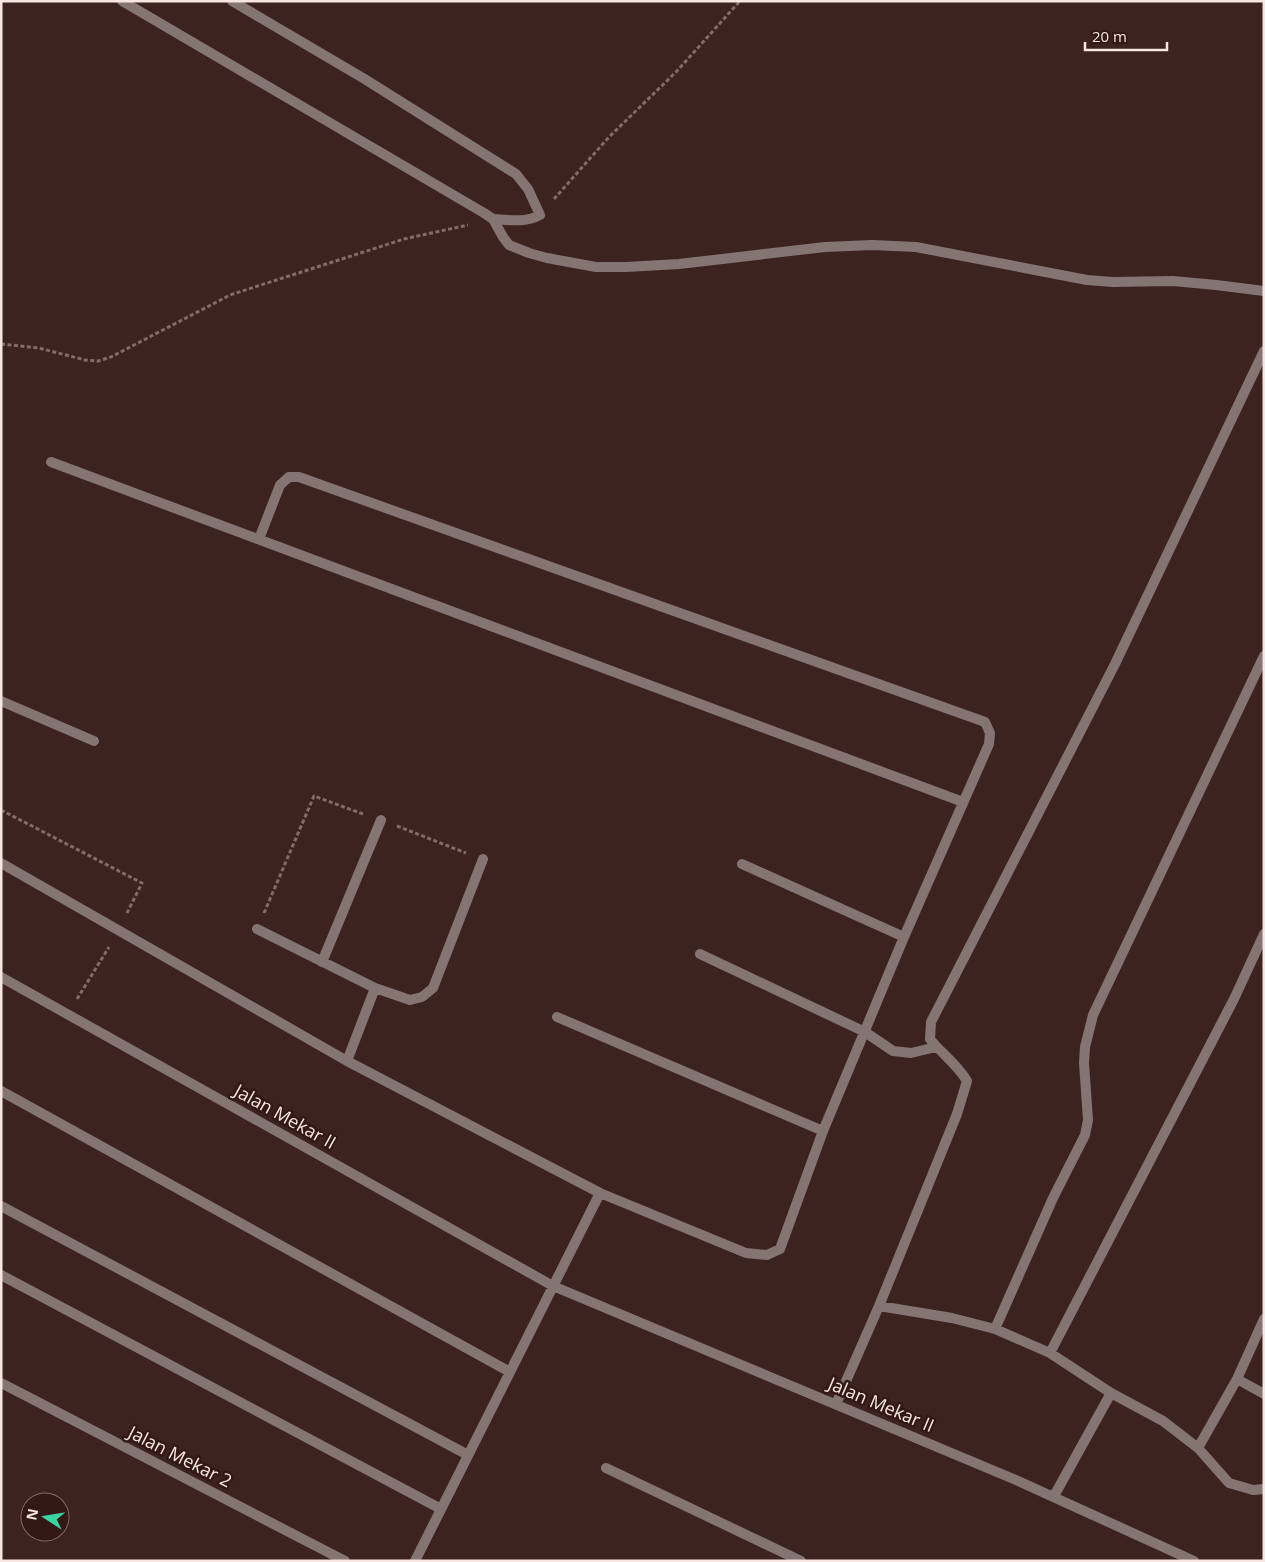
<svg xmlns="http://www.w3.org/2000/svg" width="1265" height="1562" viewBox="0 0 1265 1562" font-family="'Open Sans',sans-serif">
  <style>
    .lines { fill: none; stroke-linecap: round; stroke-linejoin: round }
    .path { stroke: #836c68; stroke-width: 3; stroke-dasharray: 4 2.5; stroke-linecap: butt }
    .street { stroke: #847573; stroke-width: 10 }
    .labels { text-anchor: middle; stroke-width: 5; stroke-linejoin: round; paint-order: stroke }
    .street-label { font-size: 18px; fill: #f7e5e1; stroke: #331915 }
  </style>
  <rect width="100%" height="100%" fill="#3d231f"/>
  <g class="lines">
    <path class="path" d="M554 199 609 137 676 72 740 1
      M1 344 39 348 85 360 98 361 111 357 230 295 404 239 468 225
      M1 810 142 883 126 915
      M397 826 466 853
      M264 913 314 796 363 814
      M77 999 109 947"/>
    <path class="street" d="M122 1 484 213 493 219 503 237 509 245 529 253 547 258 596 267H626L679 264 825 247 872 245 916 247 1087 280 1113 282 1173 281 1216 285 1264 291
      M232 1 363 78 516 174 528 189 540 215C526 223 509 220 493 219
      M51 462 963 802
      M1 701 94 741
      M1 863 347 1061 600 1193 746 1253 767 1255 780 1249 823 1131 904 937 989 744 990 733 985 722 299 477H289L280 485 259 539
      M742 864 904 937
      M257 929 375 988 347 1061
      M700 954 865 1032 893 1051 911 1053 936 1047
      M322 962 381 820
      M1 977 553 1286 1016 1480 1194 1561
      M375 988 410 1000 422 997 433 988 483 859
      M557 1017 823 1131
      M1 1091 510 1372
      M1 1206 468 1455
      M1 1275 441 1509
      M879 1306 952 1318 995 1329 1050 1353 1111 1393 1163 1421 1198 1448 1229 1483 1253 1490 1264 1489
      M995 1329 1053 1198 1085 1135 1088 1120 1084 1063 1085 1047 1093 1015 1264 656
      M1050 1353 1234 999 1264 934
      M1237 1379 1264 1394
      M1 1383 345 1561
      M836 1404 879 1306 957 1114 967 1081C957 1064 942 1054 930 1039L931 1022 1115 664 1264 351
      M1198 1448 1237 1379 1264 1319
      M606 1468 801 1561
      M1054 1496 1111 1393
      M415 1561 600 1193"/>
  </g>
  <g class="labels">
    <g class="street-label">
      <text transform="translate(285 1117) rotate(29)" y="6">Jalan Mekar II</text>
      <text transform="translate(881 1405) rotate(23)" y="6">Jalan Mekar II</text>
      <text transform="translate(180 1457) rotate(27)" y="6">Jalan Mekar 2</text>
    </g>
  </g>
  <rect width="1265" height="1562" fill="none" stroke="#f7e5e1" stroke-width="5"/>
  <g transform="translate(45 1517) rotate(282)"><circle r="24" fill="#331915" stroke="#816b67"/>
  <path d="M0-4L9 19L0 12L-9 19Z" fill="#3ad4a5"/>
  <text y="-8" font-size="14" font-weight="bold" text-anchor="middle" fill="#f7e5e1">N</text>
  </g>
  <path d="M1085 42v8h82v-8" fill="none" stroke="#f7e5e1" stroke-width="2.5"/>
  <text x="1092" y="42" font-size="15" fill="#f7e5e1" stroke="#331915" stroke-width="4" paint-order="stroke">20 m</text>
</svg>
